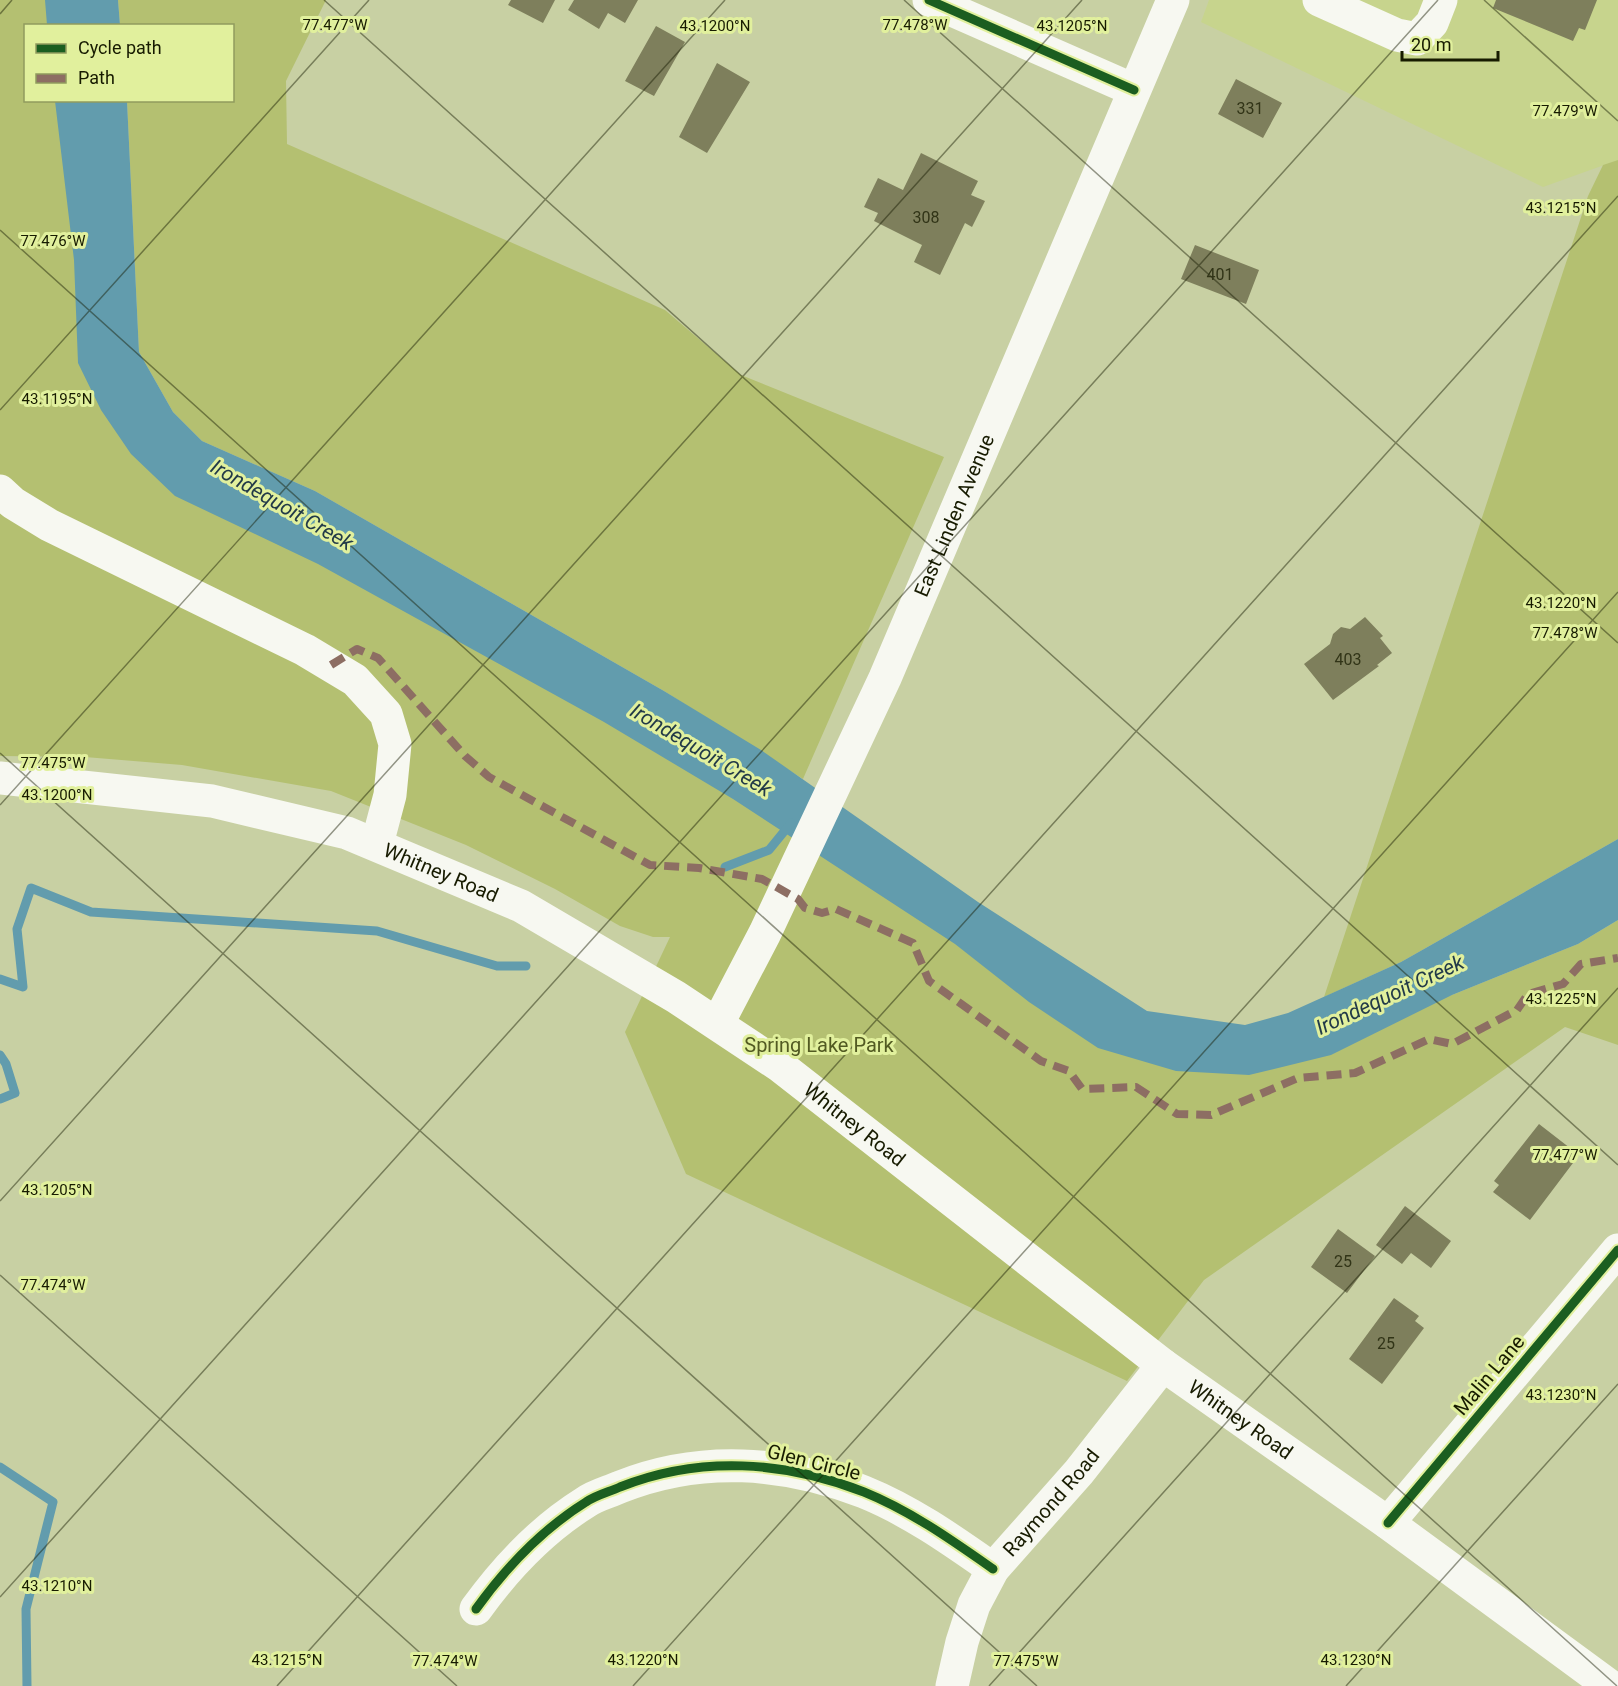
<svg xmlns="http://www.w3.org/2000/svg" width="1618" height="1686" viewBox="0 0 1618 1686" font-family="Roboto,sans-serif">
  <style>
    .built { fill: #c7d48d }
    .green { fill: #b4c071 }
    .water { fill: #629cad }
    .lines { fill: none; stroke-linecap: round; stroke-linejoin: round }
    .stream { stroke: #629cad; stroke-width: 9 }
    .building { fill: #7e7f5c }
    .minor { stroke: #f7f8f1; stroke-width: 33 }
    .major { stroke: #f7f8f1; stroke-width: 33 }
    .quiet { stroke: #8d6e63; stroke-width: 8; stroke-dasharray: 15 8; stroke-linecap: butt }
    .cycleway-casing { stroke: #e1f09d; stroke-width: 13 }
    .cycleway { stroke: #1b5e20; stroke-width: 9 }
    .ticks { fill: none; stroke: #171b00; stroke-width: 1.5; stroke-opacity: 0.45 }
    .labels { text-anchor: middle; stroke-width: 6; stroke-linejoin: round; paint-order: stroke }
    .number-label { font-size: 16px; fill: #313417 }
    .street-label { font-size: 20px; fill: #171b00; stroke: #e1f09d }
    .park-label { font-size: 20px; fill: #525a22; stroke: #e1f09d }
    .water-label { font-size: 21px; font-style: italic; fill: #223a48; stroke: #e1f09d }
    .ticks-label { font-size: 15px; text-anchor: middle; fill: #171b00; stroke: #e1f09d; stroke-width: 6; stroke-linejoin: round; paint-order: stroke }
  </style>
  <rect width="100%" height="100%" fill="#c8d0a3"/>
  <path class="built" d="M1209 0H1618V160L1543 187 1201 22Z"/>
  <path class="green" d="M0 0H81L83 25 26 26V100L90 101 153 430 1178 1053 1452 995 1578 944 1618 920V1045L1565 1027 1204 1280 1127 1381 686 1174 625 1032 670 937H653L620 926 555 889 466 845 331 791 182 765 85 757 0 756Z
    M118 0H326L286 81 287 144 665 310 741 375 944 457 803 779 664 691 315 491 202 441 173 412 139 352 127 101 232 100V26L120 25Z
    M1618 160V839L1401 962 1324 997 1588 196 1603 165Z"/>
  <path class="water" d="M45 0H118L120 25H47Z
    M55 101H127L139 352 173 412 202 441 315 491 664 691 761 750 978 902 1147 1011 1245 1025 1288 1013 1401 962 1618 839V920L1578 944 1452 995 1331 1055 1249 1075 1176 1071 1098 1048 1029 1002 955 944 733 799 604 722 318 564 175 496 131 454 101 410 78 363 74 260Z"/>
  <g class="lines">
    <path class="stream" d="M725 867 769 850 791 823
      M0 979 23 987 17 929 31 888 91 912 377 931 497 966H526
      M0 1055 6 1064 15 1093 0 1099
      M0 1467 53 1502 26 1609 27 1686"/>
  </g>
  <path class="building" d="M511 0H555L543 23 508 5Z
    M574 0H638L625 23 608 13 599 29 568 10Z
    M1496 0H1597L1585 30 1579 28 1573 41 1493 8Z
    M656 26 685 42 654 96 625 81Z
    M717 63 750 82 707 153 679 137Z
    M1236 79 1282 103 1263 138 1218 114Z
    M921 153 978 181 971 195 985 201 972 227 965 223 940 275 914 262 922 245 874 221 878 213 864 207 878 178 903 190Z
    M1195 245 1259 270 1246 304 1181 279Z
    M1365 617 1383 636 1380 638 1392 653 1377 665 1379 666 1333 700 1304 664 1330 644 1333 634 1341 627 1350 629Z
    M1539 1124 1579 1155 1530 1220 1493 1192 1499 1185 1494 1181Z
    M1405 1206 1451 1241 1431 1268 1411 1253 1402 1264 1376 1245Z
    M1338 1229 1375 1256 1347 1293 1311 1267Z
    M1394 1298 1419 1316 1415 1321 1424 1328 1382 1384 1349 1359Z"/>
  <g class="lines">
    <g class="minor">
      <path d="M929 0 1134 90"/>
      <path d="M1319 0 1397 35 1417 39 1432 23 1441 0"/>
      <path d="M0 491 13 503 49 525 305 650 355 680 386 714 395 744 390 795 377 844"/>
      <path d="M1388 1523 1618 1250"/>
      <path d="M476 1609C507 1566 541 1530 586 1502 596 1495 609 1492 620 1487 700 1455 785 1461 864 1492 911 1511 953 1541 993 1569"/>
      <path id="s1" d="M952 1686 962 1642 974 1605 993 1569 1079 1472 1163 1365"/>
    </g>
    <g class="major">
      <path id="s2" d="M0 778 212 801 347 833 521 906 676 997 780 1066 1163 1365 1388 1523 1610 1686"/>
      <path id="s3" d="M718 1023 765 933 885 678 1173 0"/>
    </g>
    <path class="quiet" d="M331 665 357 649 378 658 465 756 489 777 650 865 699 868 762 879 798 899 805 908 822 913 836 909 913 943 929 981 1041 1061 1069 1071 1082 1089 1136 1087 1177 1114 1211 1115 1298 1078 1355 1073 1429 1039 1452 1044 1517 1010 1528 994 1563 984 1581 964 1618 958"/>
    <g class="cycleway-casing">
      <path id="cycleway" d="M929 0 1134 90
        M1388 1523 1618 1250
        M476 1609C507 1566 541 1530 586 1502 596 1495 609 1492 620 1487 700 1455 785 1461 864 1492 911 1511 953 1541 993 1569"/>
    </g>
    <use href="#cycleway" class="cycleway"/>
  </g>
  <path class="ticks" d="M324 0 1618 1165M904 0 1618 643M1484 0 1618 121M0 14 12 0M0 230 1617 1686M0 410 369 0M0 753 1037 1686M0 805 725 0M0 1201 1082 0M0 1275 457 1686M0 1597 1438 0M277 1686 1618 196M633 1686 1618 592M989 1686 1618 988M1346 1686 1618 1384"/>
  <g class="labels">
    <g class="number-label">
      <text x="1250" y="114">331</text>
      <text x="926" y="223">308</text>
      <text x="1220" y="280">401</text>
      <text x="1348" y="665">403</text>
      <text x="1343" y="1267">25</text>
      <text x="1386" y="1349">25</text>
    </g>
    <g class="street-label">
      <text dy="7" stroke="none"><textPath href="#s3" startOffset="560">East Linden Avenue</textPath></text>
      <text dy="7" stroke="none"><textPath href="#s2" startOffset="454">Whitney Road</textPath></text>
      <text dy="7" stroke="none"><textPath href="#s2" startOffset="940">Whitney Road</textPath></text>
      <text transform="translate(1489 1375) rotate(-50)" y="7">Malin Lane</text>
      <text dy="7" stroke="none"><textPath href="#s2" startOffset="1426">Whitney Road</textPath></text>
      <text transform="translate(814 1462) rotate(14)" y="7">Glen Circle</text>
      <text dy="7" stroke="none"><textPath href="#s1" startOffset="213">Raymond Road</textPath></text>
    </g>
    <g class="park-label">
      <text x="819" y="1052">Spring Lake Park</text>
    </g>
    <g class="water-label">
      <text transform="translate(282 505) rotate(30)" y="7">Irondequoit Creek</text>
      <text transform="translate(701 750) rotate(31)" y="7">Irondequoit Creek</text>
      <text transform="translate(1390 995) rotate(-25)" y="7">Irondequoit Creek</text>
    </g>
  </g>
  <g class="ticks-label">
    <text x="335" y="30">77.477°W</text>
    <text x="915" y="30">77.478°W</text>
    <text x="1072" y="31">43.1205°N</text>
    <text x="715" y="31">43.1200°N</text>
    <text x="1565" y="116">77.479°W</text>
    <text x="1561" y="213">43.1215°N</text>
    <text x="53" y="246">77.476°W</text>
    <text x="57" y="404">43.1195°N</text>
    <text x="1561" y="608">43.1220°N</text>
    <text x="1565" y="638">77.478°W</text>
    <text x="53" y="768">77.475°W</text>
    <text x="57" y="800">43.1200°N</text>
    <text x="1561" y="1004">43.1225°N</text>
    <text x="1565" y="1160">77.477°W</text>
    <text x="57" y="1195">43.1205°N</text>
    <text x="53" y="1290">77.474°W</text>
    <text x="1561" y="1400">43.1230°N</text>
    <text x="57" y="1591">43.1210°N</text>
    <text x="287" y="1665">43.1215°N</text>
    <text x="643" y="1665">43.1220°N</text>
    <text x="1356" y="1665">43.1230°N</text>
    <text x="445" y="1666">77.474°W</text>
    <text x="1026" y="1666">77.475°W</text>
  </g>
  <rect x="24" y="24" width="210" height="78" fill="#e1f09d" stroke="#909b5e" stroke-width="1.5"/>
  <rect x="36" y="44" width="30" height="9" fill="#1b5e20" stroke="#909b5e" stroke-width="1.5"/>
  <text x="78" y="54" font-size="18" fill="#171b00">Cycle path</text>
  <rect x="36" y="74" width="30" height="9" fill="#8d6e63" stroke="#909b5e" stroke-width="1.5"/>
  <text x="78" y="84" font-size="18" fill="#171b00">Path</text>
  <path d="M1402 51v9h96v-9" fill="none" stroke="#171b00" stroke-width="3"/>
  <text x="1411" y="51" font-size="18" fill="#171b00" stroke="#e1f09d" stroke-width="4.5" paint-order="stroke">20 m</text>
</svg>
